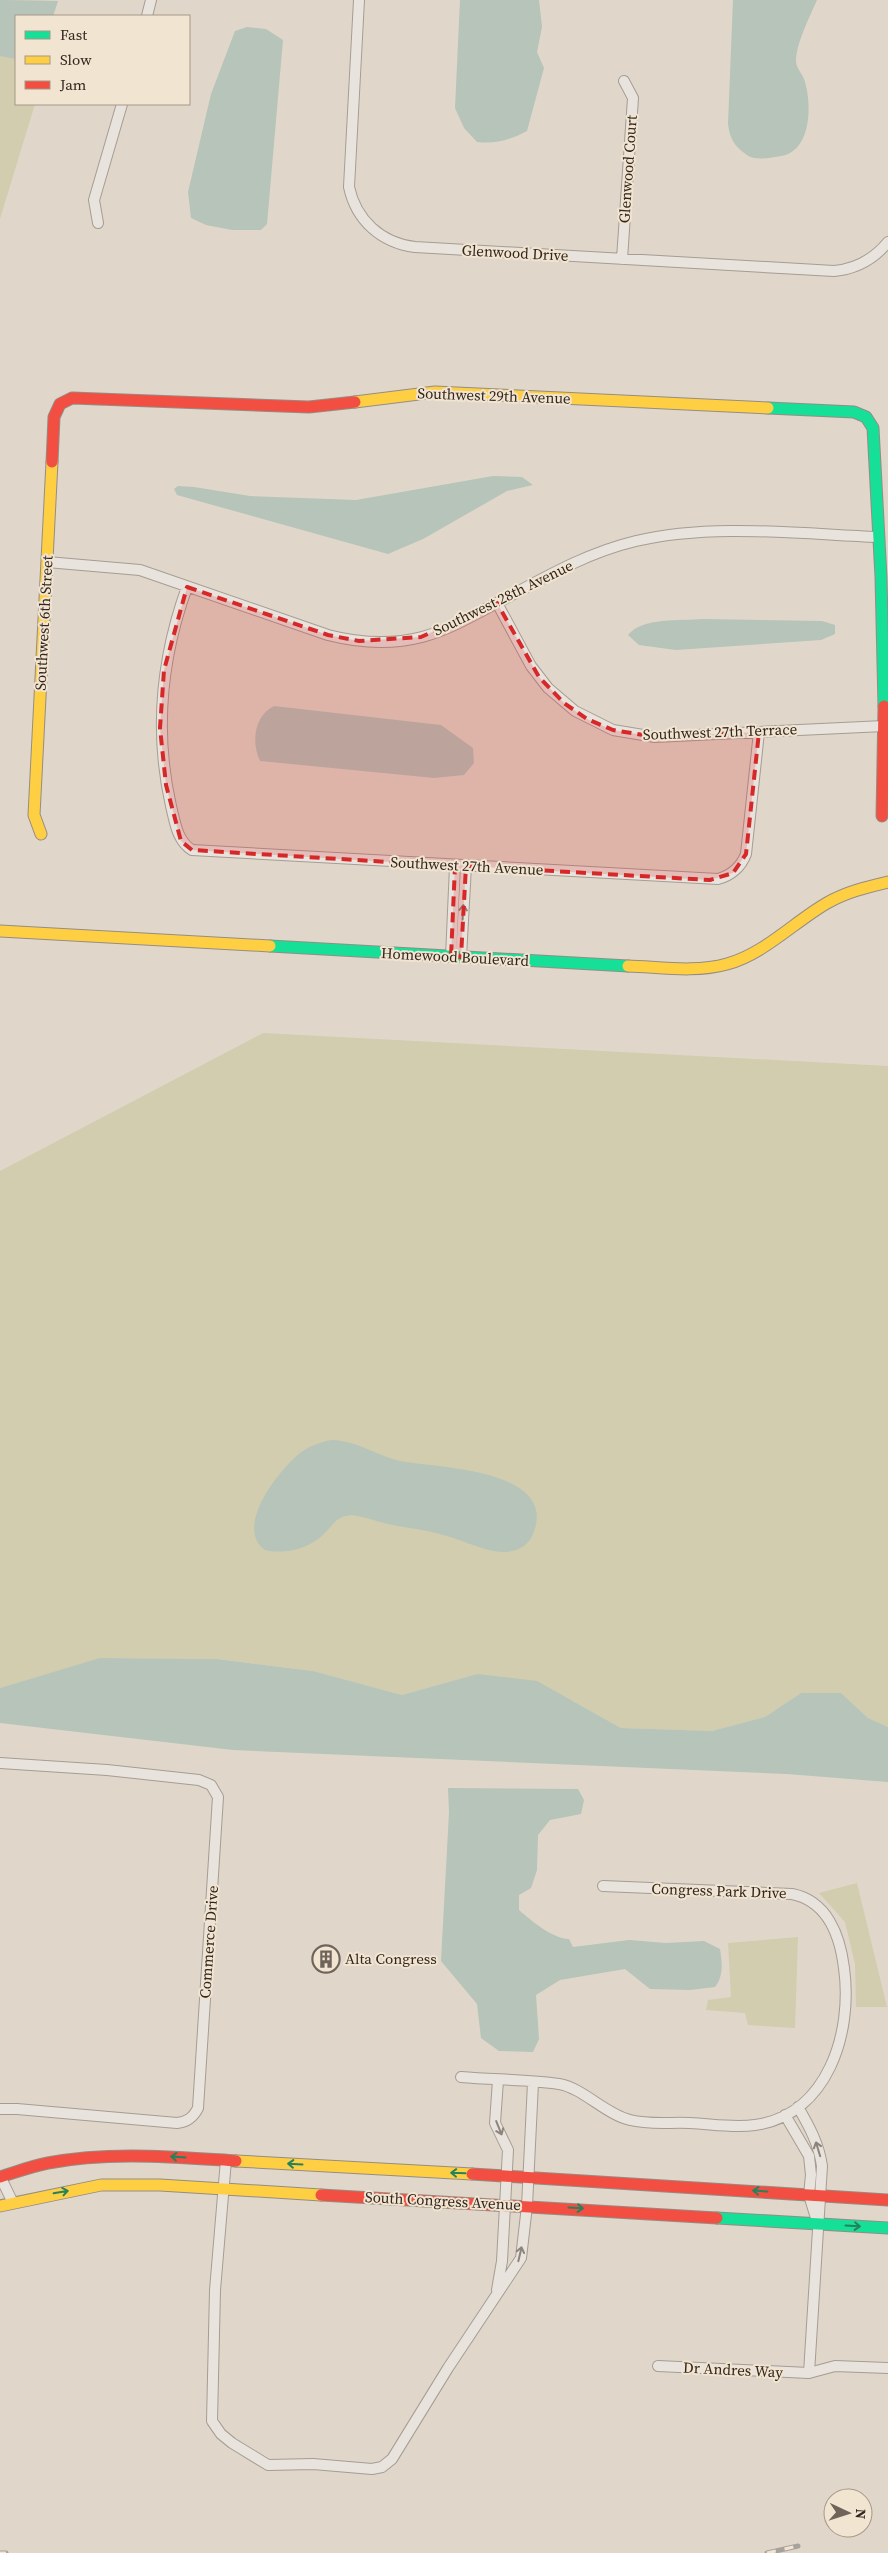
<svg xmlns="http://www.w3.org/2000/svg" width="888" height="2553" viewBox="0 0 888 2553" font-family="'Source Serif 4',serif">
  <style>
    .green { fill: #d1cdae }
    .water { fill: #b6c4b9 }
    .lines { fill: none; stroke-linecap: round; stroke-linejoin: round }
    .street-casing { stroke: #a59d94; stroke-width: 12 }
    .fast-casing { stroke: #958c84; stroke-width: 13 }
    .slow-casing { stroke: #958c84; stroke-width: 13 }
    .jam-casing { stroke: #958c84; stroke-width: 13 }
    .street { stroke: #e8e3dc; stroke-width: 10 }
    .fast { stroke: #16e098; stroke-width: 11 }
    .slow { stroke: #ffcf43; stroke-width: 11 }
    .jam { stroke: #f24e42; stroke-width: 11 }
    .rail-casing { stroke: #a8a29c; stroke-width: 5 }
    .rail { stroke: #f1e4d1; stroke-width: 3; stroke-dasharray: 9; stroke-linecap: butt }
    .oneway { stroke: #8d847d }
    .oneway2 { stroke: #24835b }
    .marked { fill: #d62828; fill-opacity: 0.2; stroke: #d62828; stroke-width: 4; stroke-dasharray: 10 6; stroke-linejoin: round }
    .labels { text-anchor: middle; stroke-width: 4; stroke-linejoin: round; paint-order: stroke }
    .street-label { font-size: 15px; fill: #32261e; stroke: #f1e4d1 }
    .poi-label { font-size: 15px; fill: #32261e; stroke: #f1e4d1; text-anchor: start }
  </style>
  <rect width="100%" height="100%" fill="#e0d7ca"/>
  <path class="green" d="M0 0 58 1 53 16H16V104H35L0 219Z
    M263 1033 888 1066V1727L868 1718 841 1693H801L765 1717 712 1731 621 1728 575 1702 477 1674 402 1695 313 1671 217 1659 101 1658 0 1688V1171Z
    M857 1883 887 2007H856L855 1964 845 1922 819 1893Z
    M798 1937 795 2028 748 2025 745 2013 706 2010 708 2000 731 1997 728 1943Z"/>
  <path class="water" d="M0 0 58 1 53 16H16V59L0 56Z
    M460 0H539L542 27 537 52 544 68 527 131C510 140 496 144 477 142L464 128 455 108Z
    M733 0H817C810 16 796 44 796 61 796 69 804 75 805 82 812 106 811 151 781 156 771 158 755 161 747 155 734 146 730 139 728 124Z
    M247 27 266 29 283 40 267 224 261 230H232L206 225 191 218 188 192 211 94 235 31Z
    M493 476 522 477 533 485 507 491 423 539 388 554 177 495 174 489 178 486 194 487 250 496 356 500Z
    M703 619 822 621 835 625V634L821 640 676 650 639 645 628 635C642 617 681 621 703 619Z
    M274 706 441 725 473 748 474 763 464 775 434 778 260 761C251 742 254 716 274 706Z
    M332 1440C357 1441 376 1455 400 1461 434 1468 560 1468 533 1534 528 1546 518 1551 506 1552 488 1553 465 1541 447 1536 428 1530 407 1528 388 1524 375 1521 363 1516 351 1515 338 1516 334 1523 326 1532 311 1548 287 1555 265 1550 233 1527 280 1469 300 1453 310 1446 320 1442 332 1440Z
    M100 1658 217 1659 313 1671 402 1695 477 1674 537 1681 621 1728 712 1731 765 1717 801 1693H841L868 1718 888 1727V1782L787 1774 233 1750 0 1723V1688Z
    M448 1788 578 1789 584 1800 581 1814 550 1820 538 1835 537 1870 531 1888 519 1895V1910C532 1921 551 1938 569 1939L573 1947 629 1940 666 1943 704 1941 720 1949C722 1962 724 1976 715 1987L690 1990 650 1989 625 1969 560 1980 536 1995 539 2039 533 2052 499 2051 481 2038 477 2004 441 1961 449 1812Z"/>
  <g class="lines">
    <g class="street-casing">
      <path id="street" d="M359 0 349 187C356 220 381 243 415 247L834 271C856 269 874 259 888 242
        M147 16 151 0
        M98 223 94 200 122 104
        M622 259 633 98 624 81
        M47 562 140 570 328 635C359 643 391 645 422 637 448 630 471 617 495 604 540 580 585 553 636 541 711 523 801 534 878 537
        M187 587C161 659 154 731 171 806 175 822 177 841 192 850L718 879C732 875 741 867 746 854L759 732
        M497 603 531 666 548 688 575 711 613 730 655 737 884 726
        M451 957 455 866
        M461 957 466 866
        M0 1763 107 1770 199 1780 211 1785 218 1797 198 2108C193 2118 187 2122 177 2123L17 2109H0
        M461 2077C493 2080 527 2079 559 2084 583 2088 605 2114 630 2120 649 2125 671 2122 690 2123 712 2124 733 2128 755 2125 828 2115 853 2032 844 1968 840 1935 827 1901 792 1894L603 1886
        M798 2107C809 2126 819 2144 822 2166L809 2373
        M785 2115 809 2156 811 2175 809 2195 816 2218
        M226 2160 215 2290 212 2421 221 2434 232 2443 268 2465 313 2464 372 2469 382 2467 392 2459 448 2368 521 2258 527 2206 533 2083
        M0 2176 13 2203
        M497 2290 502 2261 508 2150 495 2123 498 2080
        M658 2366 809 2373 835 2366 888 2368"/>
    </g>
    <g class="fast-casing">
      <path id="fast" d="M768 408 854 412 866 417 873 428 881 577 884 706
        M270 946 628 966
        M717 2218 888 2228"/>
    </g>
    <g class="slow-casing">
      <path id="slow" d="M355 402 435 392 768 408
        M41 834 34 815 52 462
        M0 931 270 946
        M628 966C660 967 695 973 727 964 764 954 794 922 827 903 846 892 867 887 888 882
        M236 2161 472 2174
        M0 2206 101 2185H160L321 2195"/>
    </g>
    <g class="jam-casing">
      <path id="jam" d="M52 462 54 417 60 404 72 398 309 407 355 402
        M882 816 884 706
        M472 2174 888 2200
        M0 2177C16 2172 32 2166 48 2163 109 2151 174 2157 236 2161
        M321 2195 717 2218"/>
    </g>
    <use href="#street" class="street"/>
    <use href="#fast" class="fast"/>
    <use href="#slow" class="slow"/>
    <use href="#jam" class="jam"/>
    <g class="rail-casing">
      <path id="rail" d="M0 2553H6
        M767 2553 798 2546"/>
    </g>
    <use href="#rail" class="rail"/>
  </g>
  <defs><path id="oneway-shaft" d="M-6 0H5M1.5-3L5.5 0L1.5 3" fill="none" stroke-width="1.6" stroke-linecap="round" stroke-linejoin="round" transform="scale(1.25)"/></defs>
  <g class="oneway">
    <use href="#oneway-shaft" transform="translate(463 912) rotate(-87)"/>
    <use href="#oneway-shaft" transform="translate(499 2128) rotate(68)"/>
    <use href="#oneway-shaft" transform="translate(818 2149) rotate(-107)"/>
    <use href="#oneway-shaft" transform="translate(520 2254) rotate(-77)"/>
  </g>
  <g class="oneway2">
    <use href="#oneway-shaft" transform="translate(178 2157) rotate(-176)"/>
    <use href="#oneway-shaft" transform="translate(295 2164) rotate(-177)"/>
    <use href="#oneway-shaft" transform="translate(458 2173) rotate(-178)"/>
    <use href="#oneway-shaft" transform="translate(760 2191) rotate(-176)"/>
    <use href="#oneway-shaft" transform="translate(61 2192) rotate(-10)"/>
    <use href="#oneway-shaft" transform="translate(576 2208) rotate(3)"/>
    <use href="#oneway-shaft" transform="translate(853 2226) rotate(3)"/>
  </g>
  <path class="marked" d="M187 587 328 635 359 641 421 637 497 603 539 677 564 703 587 719 613 730 655 737 759 732 746 854 733 873 710 880 466 866 461 957H451L455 866 192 850 181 841 166 785 160 728 164 670Z"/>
  <defs>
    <g id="building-ring" transform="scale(1.4375)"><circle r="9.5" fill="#f1e4d1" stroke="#6f645a" stroke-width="1.5"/><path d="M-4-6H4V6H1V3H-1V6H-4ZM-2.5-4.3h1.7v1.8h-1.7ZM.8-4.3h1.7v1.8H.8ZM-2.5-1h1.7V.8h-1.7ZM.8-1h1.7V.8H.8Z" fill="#6f645a"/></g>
  </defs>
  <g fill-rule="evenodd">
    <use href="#building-ring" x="326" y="1959"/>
  </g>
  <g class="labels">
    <g class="street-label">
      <text transform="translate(628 169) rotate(-86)" y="5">Glenwood Court</text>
      <text transform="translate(515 253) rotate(3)" y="5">Glenwood Drive</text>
      <text transform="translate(494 396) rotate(2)" y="5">Southwest 29th Avenue</text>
      <text transform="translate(503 598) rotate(-26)" y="5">Southwest 28th Avenue</text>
      <text transform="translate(44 623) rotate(-87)" y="5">Southwest 6th Street</text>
      <text transform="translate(720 732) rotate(-2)" y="5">Southwest 27th Terrace</text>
      <text transform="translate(467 866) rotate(3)" y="5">Southwest 27th Avenue</text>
      <text transform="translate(455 957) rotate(3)" y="5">Homewood Boulevard</text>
      <text transform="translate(719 1891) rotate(2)" y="5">Congress Park Drive</text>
      <text transform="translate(209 1942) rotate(-86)" y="5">Commerce Drive</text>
      <text transform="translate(443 2201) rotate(3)" y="5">South Congress Avenue</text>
      <text transform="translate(733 2370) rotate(3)" y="5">Dr Andres Way</text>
    </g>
    <g class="poi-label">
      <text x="345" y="1964">Alta Congress</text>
    </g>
  </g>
  <rect x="15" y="15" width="175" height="90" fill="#f1e4d1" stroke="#a59889"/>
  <rect x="25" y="31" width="25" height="8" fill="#16e098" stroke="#a59889"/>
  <text x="60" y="40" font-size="15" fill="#32261e">Fast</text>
  <rect x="25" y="56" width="25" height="8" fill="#ffcf43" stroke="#a59889"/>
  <text x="60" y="65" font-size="15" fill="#32261e">Slow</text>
  <rect x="25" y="81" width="25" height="8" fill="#f24e42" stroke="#a59889"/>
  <text x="60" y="90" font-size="15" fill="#32261e">Jam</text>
  <g transform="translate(848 2513) rotate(94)"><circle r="24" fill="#f1e4d1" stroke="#a59889"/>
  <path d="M0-4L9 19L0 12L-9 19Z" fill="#6f645a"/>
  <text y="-8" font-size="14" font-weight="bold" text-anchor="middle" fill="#32261e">N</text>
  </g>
</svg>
